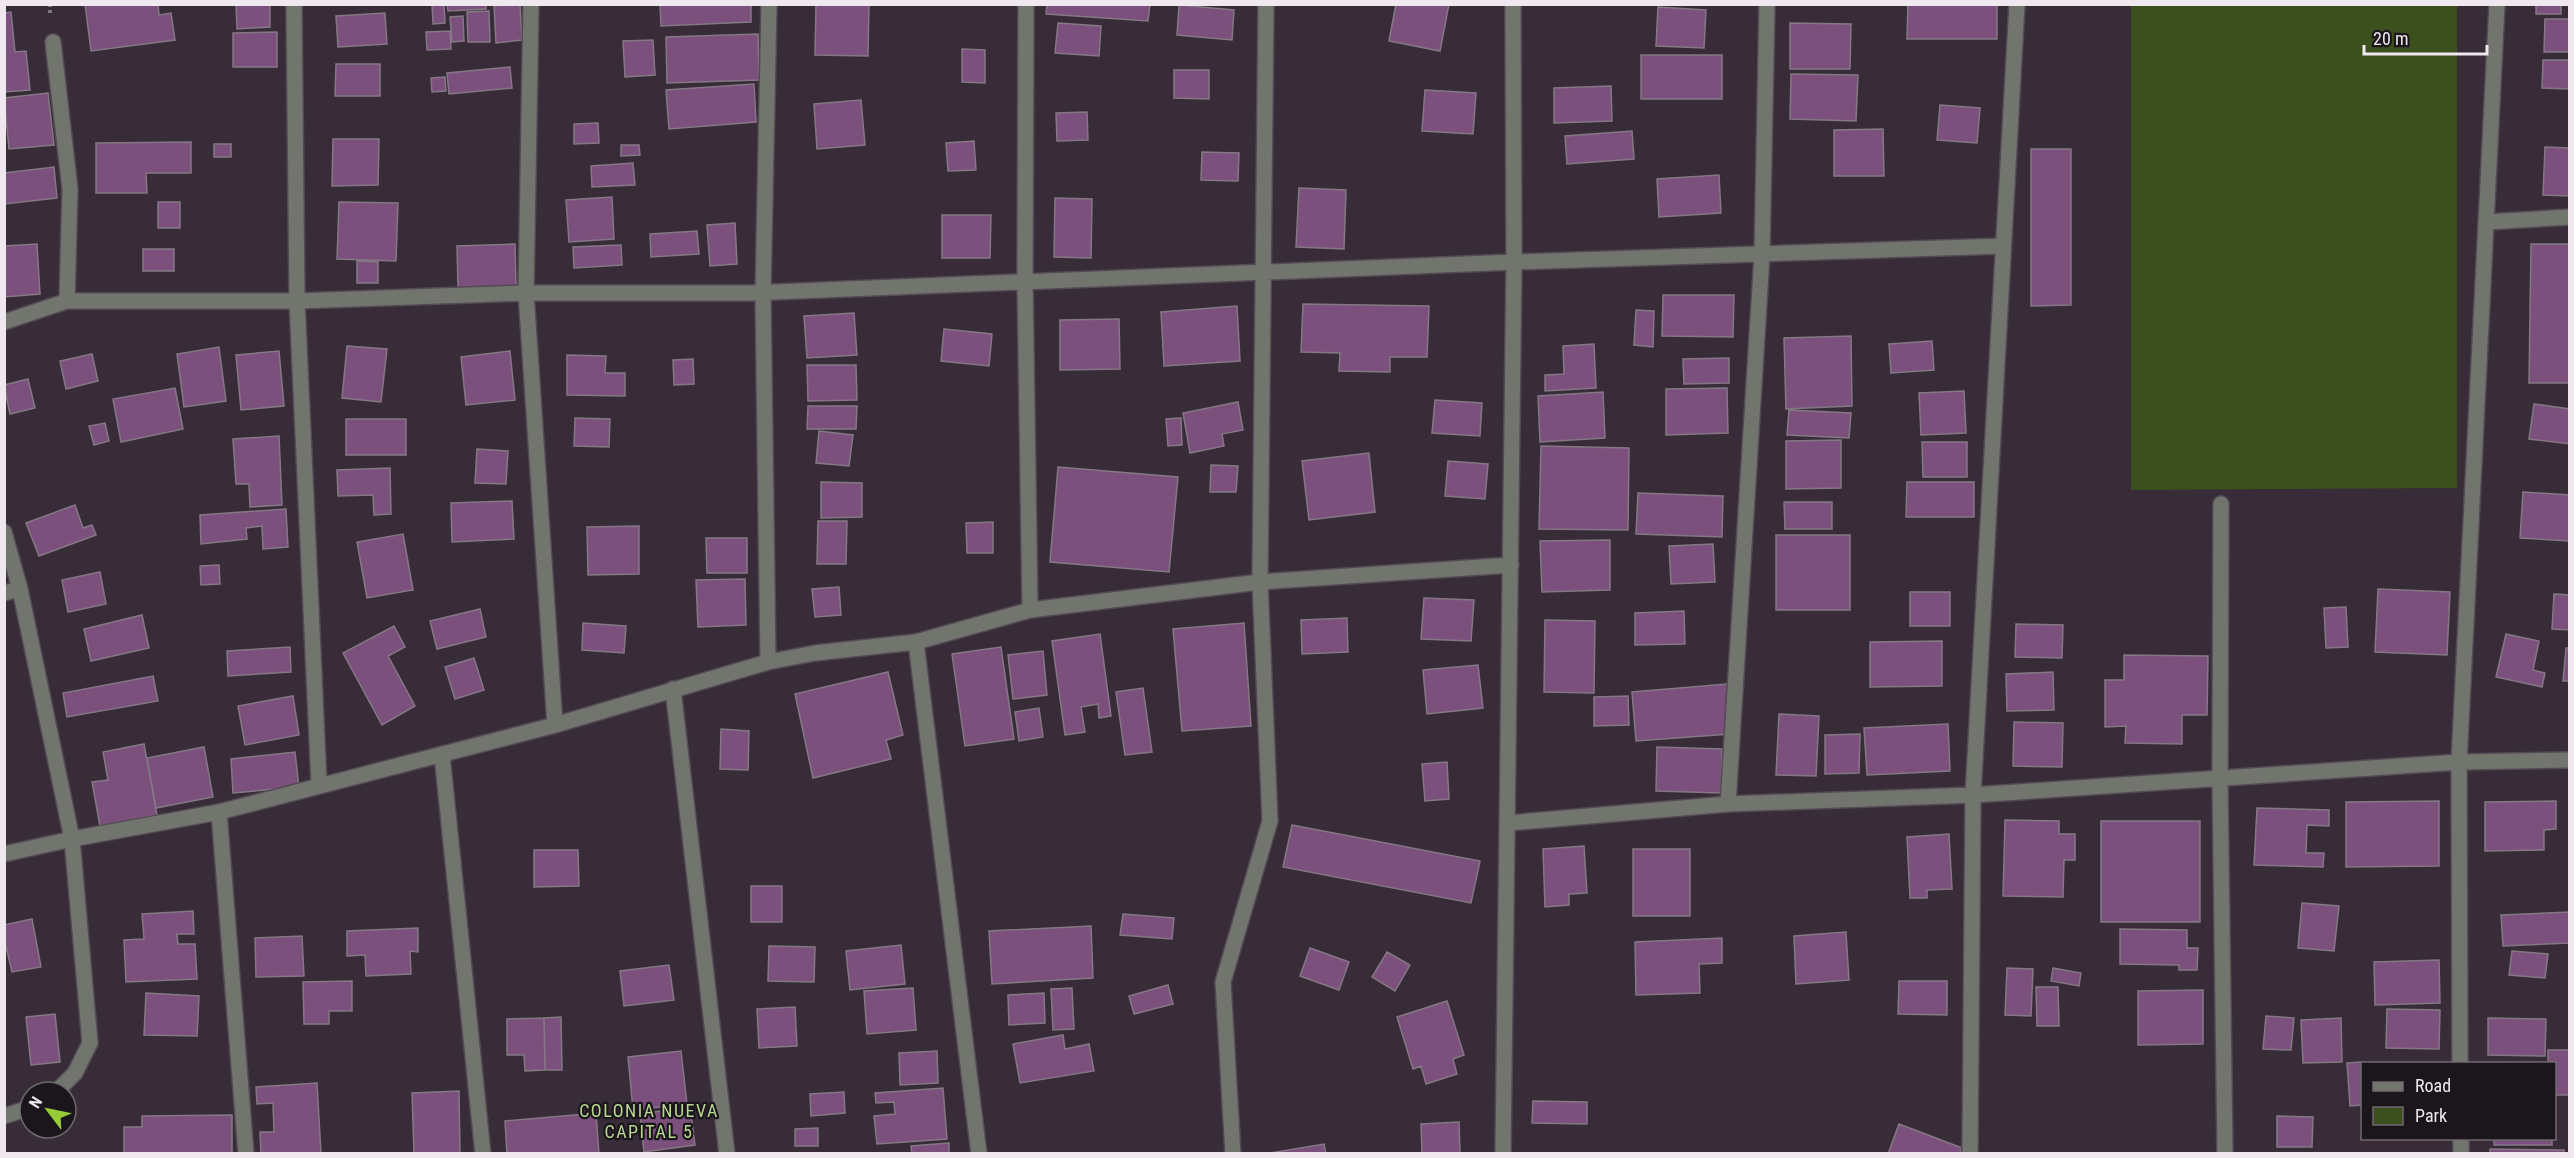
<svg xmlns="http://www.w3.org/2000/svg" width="2574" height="1158" viewBox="0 0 2574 1158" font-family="'Roboto Condensed',sans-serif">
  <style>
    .green { fill: #3c501e }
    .building { fill: #7c507d; stroke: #857885; stroke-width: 1.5 }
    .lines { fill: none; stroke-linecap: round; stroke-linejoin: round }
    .minor-casing { stroke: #544a54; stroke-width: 18 }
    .path { stroke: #817781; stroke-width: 4; stroke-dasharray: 3 3; stroke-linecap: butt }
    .minor { stroke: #71756e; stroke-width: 15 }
    .labels { text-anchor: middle; stroke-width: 4.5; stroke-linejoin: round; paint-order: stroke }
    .neighbourhood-label { font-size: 18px; letter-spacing: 1.5px; fill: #b8d790; stroke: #1b161b }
  </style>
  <rect width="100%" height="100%" fill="#372c37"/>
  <path class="green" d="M2131 5H2457V488L2131 490Z"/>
  <path class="building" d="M85 4H158L159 15 171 13 175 40 91 51Z
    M236 4H270V27L237 29Z
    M432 4H444L445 23 433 24Z
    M447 4H486V9L448 11Z
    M520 4 522 40 496 43 494 6Z
    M660 4H751V22L661 26Z
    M816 4H869L868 56 815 55Z
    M1047 4H1150L1148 21 1046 14Z
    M1396 4H1449L1440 51 1389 41Z
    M1908 4H1997V39H1907Z
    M2536 4H2561V14H2536Z
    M1179 5 1234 10 1232 40 1177 35Z
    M1658 7 1706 10 1704 48 1656 46Z
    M489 11 490 42H468L467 12Z
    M11 12 15 52 26 51 30 90 4 92V13Z
    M385 13 387 44 338 47 336 16Z
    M463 16 464 41 452 42 450 17Z
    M2545 19H2570V52H2544Z
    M1058 23 1101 26 1099 56 1055 53Z
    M1790 23 1851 24 1850 69H1790Z
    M450 31 451 49 427 50 426 32Z
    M277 32V67H233V33Z
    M758 34 759 80 667 83 666 37Z
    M653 40 655 75 625 77 623 41Z
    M962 49 985 50V83L962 82Z
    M1641 55H1722V99H1641Z
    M2543 60H2570V89L2542 88Z
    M336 64H380V96H335Z
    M510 67 512 88 449 94 447 73Z
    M1174 70H1209V99L1174 98Z
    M1791 74 1858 75 1856 121 1790 119Z
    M445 77 446 91 432 92 431 78Z
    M754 84 756 122 669 129 666 90Z
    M1611 86 1612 121 1554 123V88Z
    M1425 90 1476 93 1473 134 1422 131Z
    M48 93 54 145 9 149 4 98Z
    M861 100 865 145 817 149 814 104Z
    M1940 105 1980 108 1977 143 1937 140Z
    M1087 112 1088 140 1057 141 1056 113Z
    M598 123 599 143 574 144V124Z
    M1883 129 1884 176H1834V130Z
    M1632 131 1634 159 1567 164 1565 136Z
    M333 139H379L378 185 332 186Z
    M974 141 976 170 948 171 946 143Z
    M191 142V173H146L147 193H96V143Z
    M214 144H231V157H214Z
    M621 145H639L640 155 621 156Z
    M2545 147 2570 148V196L2543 195Z
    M2031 149H2071V305L2031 306Z
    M1202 152 1239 153 1238 181 1201 180Z
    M633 163 635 185 592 187 591 166Z
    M54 167 57 198 4 204V173Z
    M1719 175 1721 213 1659 217 1657 179Z
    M1299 188 1346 190 1344 249 1296 247Z
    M612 197 614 239 569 242 566 200Z
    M1055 198 1092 199 1091 258 1054 257Z
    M158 202H180V228H158Z
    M339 202 398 203 396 261 337 259Z
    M942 215H991L990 258H942Z
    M735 223 737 264 710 266 707 225Z
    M697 231 699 254 651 257 650 234Z
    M37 244 40 294 4 297V246Z
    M515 244 516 287 458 288 457 246Z
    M2531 244H2570V383H2529Z
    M621 245 622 265 574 268 573 247Z
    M143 249H174V271H143Z
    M357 261 378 262V283H357Z
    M1663 295H1734L1733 337 1662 336Z
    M1303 304 1429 306 1427 357H1390V372L1339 371 1340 353 1301 352Z
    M1237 306 1240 361 1164 366 1161 312Z
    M1636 310 1654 311 1653 347 1634 345Z
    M854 313 857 355 807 358 804 316Z
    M1119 319 1120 369 1060 370V320Z
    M944 329 992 334 989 366 941 361Z
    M1851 336 1852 406 1786 409 1784 338Z
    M1932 341 1934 370 1891 373 1889 344Z
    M1594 344 1596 388 1545 391V375L1564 374 1563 346Z
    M347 346 387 349 381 402 342 398Z
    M219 347 226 401 184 407 177 354Z
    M279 351 284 406 241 410 236 355Z
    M510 351 515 400 466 405 461 357Z
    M92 354 98 381 66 389 60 361Z
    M567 355 606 356 605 373H625V396L567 395Z
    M1729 358V383L1684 384 1683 359Z
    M693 359 694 384 674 385 673 360Z
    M807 365H856L857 400 808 401Z
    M28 379 35 408 10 414 4 385Z
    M175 388 183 429 121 442 113 399Z
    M1727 388 1728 433 1666 435V389Z
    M1964 391 1966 433 1921 435 1919 393Z
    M1603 392 1605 438 1540 442 1538 396Z
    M1435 400 1482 403 1480 436 1432 433Z
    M1238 402 1243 430 1222 434 1224 446 1190 453 1183 413Z
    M2534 404 2570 409V444L2529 439Z
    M808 406H857L856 429H807Z
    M1789 410 1851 413 1849 438 1787 435Z
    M575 418 610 419 609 447 574 446Z
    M1181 418 1182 445 1168 446 1166 419Z
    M346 419H406V455H346Z
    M105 423 109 441 94 445 89 426Z
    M819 431 853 435 849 466 816 463Z
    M279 436 282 505 250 507 249 484H236L233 439Z
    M1841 440V488L1786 489V441Z
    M1922 442H1967V477H1923Z
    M1541 446 1629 448 1628 530 1539 529Z
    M477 449 508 451 506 484 475 483Z
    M1369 453 1375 512 1309 520 1302 461Z
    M1448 461 1488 464 1485 499 1445 496Z
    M1211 465 1238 466 1236 492H1210Z
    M1058 467 1178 477 1169 572 1050 562Z
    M390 468 391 514 374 515 373 495 338 496 337 470Z
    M821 482 862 483V517L821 518Z
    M1907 482H1974V517H1906Z
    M2523 492 2570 495V541L2520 538Z
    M1638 493 1723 496 1722 537 1636 534Z
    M512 501 514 539 452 542 451 503Z
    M1784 502H1832V529H1785Z
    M75 505 83 528 92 525 96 535 39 556 26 523Z
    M286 509 288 547 263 549 262 526 246 528 247 539 201 544 200 515Z
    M818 521H847L846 564H817Z
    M993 522V553H967L966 523Z
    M639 526V574L588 575 587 527Z
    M403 534 413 590 367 598 357 542Z
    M1776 535H1850V610H1776Z
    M706 538H747V573H707Z
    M1610 540V590L1542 592 1540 541Z
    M1713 544 1715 582 1671 584 1669 546Z
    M219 565 220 584 201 585 200 566Z
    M100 572 106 604 68 612 62 580Z
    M745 579 746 625 698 627 696 580Z
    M839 587 841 615 815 617 812 589Z
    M2378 589 2450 592 2447 655 2375 652Z
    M1910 592H1950V626H1910Z
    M2554 594 2570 595V630L2552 629Z
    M1424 598 1474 600 1471 641 1421 639Z
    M2346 607 2348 647 2326 648 2324 608Z
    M480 609 486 637 437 649 430 621Z
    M1684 611 1685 644 1635 645V613Z
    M142 615 149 648 91 661 84 629Z
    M1347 618 1348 652 1302 654 1301 620Z
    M1545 620 1595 621 1594 693 1544 692Z
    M583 623 626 626 624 653 582 650Z
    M1244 623 1251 726 1182 731 1173 629Z
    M2016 624 2063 625 2062 658 2015 657Z
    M394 626 405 647 388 656 415 706 382 725 343 653Z
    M1100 634 1111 716 1099 718 1098 704 1081 707 1085 732 1065 735 1052 641Z
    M2506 634 2539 641 2533 670 2545 673 2542 687 2496 677Z
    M1942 641V686L1870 687V642Z
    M290 647 291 672 228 676 227 651Z
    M1001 647 1014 739 965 746 952 654Z
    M2566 648H2570V681H2563Z
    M1043 651 1047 695 1013 699 1008 655Z
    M2124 655 2208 656 2207 715H2182V744L2125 743 2126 726 2105 727V680H2124Z
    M474 658 484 690 455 699 445 667Z
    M1478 665 1483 708 1427 714 1423 670Z
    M888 672 903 735 886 740 891 759 813 778 795 694Z
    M2053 672 2054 710 2007 711 2006 674Z
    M153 676 158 701 67 717 63 693Z
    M1727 684 1730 734 1636 741 1632 692Z
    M1143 688 1152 752 1125 755 1116 692Z
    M293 696 299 735 245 745 238 706Z
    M1628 696 1629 725 1594 726V697Z
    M1039 708 1043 737 1019 741 1015 712Z
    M1779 714 1819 716 1816 776 1776 775Z
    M2014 722 2063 723 2062 767 2013 766Z
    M1948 724 1950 771 1867 775 1864 728Z
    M721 729 749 731 748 770 720 769Z
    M1860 734 1859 773 1825 774V735Z
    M144 744 157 815 100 826 92 782 108 780 103 752Z
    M204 747 213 797 156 808 147 758Z
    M1657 747 1722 749 1721 793 1656 791Z
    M295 752 299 787 233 793 231 759Z
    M1447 762 1449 799 1425 801 1422 764Z
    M2439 801V866L2346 867V802Z
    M2556 801V829L2544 830V850L2485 851V802Z
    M2257 808 2329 810V826L2307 825 2306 853H2324L2323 867 2254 865Z
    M2005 820 2059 821V834H2075V860H2064L2063 897 2003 896Z
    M2101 821H2200V922H2101Z
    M1292 825 1480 861 1471 903 1283 867Z
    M1949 834 1952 889 1927 890V898H1910L1907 837Z
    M1584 846 1587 893 1569 894V905L1545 907 1543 849Z
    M1633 849H1690V916H1633Z
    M534 850H578L579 886 534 887Z
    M751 886H782V922H751Z
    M2302 903 2339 906 2334 951 2298 948Z
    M193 911 194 934H177L178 944H195L197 979 126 982 124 940 144 939 142 914Z
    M2570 912V943L2503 946 2501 915Z
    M1123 914 1174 918 1172 939 1120 935Z
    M32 919 41 967 12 972 4 938V925Z
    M1091 926 1093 978 992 984 989 931Z
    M418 928V952L410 951 411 974 366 976 365 955 347 956V931Z
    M2120 929 2187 930V948H2198L2197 970H2179V965L2120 964Z
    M1846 932 1849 980 1796 984 1794 936Z
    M302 936 304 976 256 977 255 938Z
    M1722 938V963L1699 964 1700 993 1636 995 1635 942Z
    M901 945 905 984 850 990 846 951Z
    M769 946 815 947 814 982 768 981Z
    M1310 948 1349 962 1339 990 1300 976Z
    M2512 951 2548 954 2545 978 2509 975Z
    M1387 952 1410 965 1395 991 1372 977Z
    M2439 960 2440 1003 2375 1005 2374 962Z
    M669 965 674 1000 624 1006 620 971Z
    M2007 968 2033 969 2031 1016 2005 1015Z
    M2053 968 2081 973 2079 986 2051 981Z
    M352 981V1011H329V1024H304L303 982Z
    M1899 981H1947V1015L1898 1014Z
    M1168 985 1173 1004 1134 1014 1129 996Z
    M2036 987H2058L2059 1026H2037Z
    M913 988 916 1030 867 1034 864 991Z
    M1072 988 1074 1029 1053 1030 1051 989Z
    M2203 990V1044L2138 1045V991Z
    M146 993 199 996 197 1036 144 1035Z
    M1044 993 1045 1023 1009 1025 1008 995Z
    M1447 1001 1464 1055 1453 1059 1457 1074 1426 1084 1421 1066 1413 1069 1397 1017Z
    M795 1007 797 1046 759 1048 757 1009Z
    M2387 1009 2440 1010 2439 1049 2386 1048Z
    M55 1014 60 1062 31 1065 26 1017Z
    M2266 1016 2294 1018 2291 1050 2263 1049Z
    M561 1017 562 1070H545L544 1018Z
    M544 1018 545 1070 525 1071 524 1055H507V1019Z
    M2341 1018 2342 1062 2303 1063 2301 1020Z
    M2488 1018 2546 1019 2545 1056 2488 1055Z
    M1063 1035 1065 1049 1089 1044 1094 1071 1020 1083 1013 1044Z
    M2548 1050H2570V1095H2554V1064H2548Z
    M681 1051 687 1104 633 1110 628 1057Z
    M937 1051 938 1083 900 1085 899 1053Z
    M2362 1062V1105L2350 1106 2347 1063Z
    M317 1083 321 1154H261L260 1132H274L273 1103 257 1104 256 1087Z
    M943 1088 947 1139 877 1144 874 1116 895 1114 894 1102 876 1103 875 1093Z
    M459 1091 460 1154H414L412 1093Z
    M844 1092 845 1113 811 1116 810 1094Z
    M1533 1101 1587 1102V1124L1532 1123Z
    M690 1107 695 1145 644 1152 640 1114Z
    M596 1113 599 1154H507L505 1121Z
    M232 1115V1154H124V1127H142V1116Z
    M2277 1116 2313 1117 2312 1147H2277Z
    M1459 1122 1460 1153 1422 1154 1421 1124Z
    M1899 1124 1962 1148 1960 1154H1888Z
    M818 1128V1146H795V1129Z
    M2494 1138H2552V1145H2494Z
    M949 1143V1154H912L911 1146Z
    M1324 1144 1326 1154 1270 1153Z
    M2490 1149 2564 1150V1154H2490Z"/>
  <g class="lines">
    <g class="minor-casing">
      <path id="minor" d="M294 4 297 301 319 784
        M531 4 526 293 555 725
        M1026 4 1025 282 1030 610
        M53 42 70 189 67 301
        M2487 222 2570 217
        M4 322 67 301H297L526 293H749L1514 262 2003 246
        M2221 504 2220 780 2225 1154
        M4 532 20 589 72 839 90 1043 75 1073 56 1092
        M4 593 20 589
        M916 642 979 1154
        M768 662 763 293 769 4
        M673 689 727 1154
        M442 755 483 1154
        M1728 804 1762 255 1767 4
        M219 812 246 1154
        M1508 823 1728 804 1973 795 2459 762 2570 760
        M4 854 72 839 219 812 555 725 768 662 815 653 916 642 1030 610 1260 582 1511 565
        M2460 1064 2459 762 2497 4
        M4 1116 30 1108
        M2461 1138V1154
        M1233 1154 1223 982 1270 821 1260 582 1266 4
        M1503 1154 1514 262 1513 4
        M1970 1154 1973 795 2017 4"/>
    </g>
    <path class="path" d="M50 4V14"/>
    <use href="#minor" class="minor"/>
  </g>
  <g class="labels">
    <g class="neighbourhood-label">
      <text x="649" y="1117">COLONIA NUEVA<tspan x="649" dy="21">CAPITAL 5</tspan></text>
    </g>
  </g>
  <rect width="2574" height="1158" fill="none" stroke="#efe8ef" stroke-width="12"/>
  <rect x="2361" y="1062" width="195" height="78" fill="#1b161b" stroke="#706a70" stroke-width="1.5"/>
  <rect x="2373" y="1082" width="30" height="9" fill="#71756e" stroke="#706a70" stroke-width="1.5"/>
  <text x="2415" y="1092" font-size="18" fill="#efe8ef">Road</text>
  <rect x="2373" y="1107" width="30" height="18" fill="#3c501e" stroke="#706a70" stroke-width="1.5"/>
  <text x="2415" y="1122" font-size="18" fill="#efe8ef">Park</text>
  <g transform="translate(48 1110) rotate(302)"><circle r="28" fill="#1b161b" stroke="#706a70" stroke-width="1.5"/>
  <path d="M0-4.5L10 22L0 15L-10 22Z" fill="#97cc39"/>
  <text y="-9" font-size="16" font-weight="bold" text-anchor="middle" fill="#efe8ef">N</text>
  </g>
  <path d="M2364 45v9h123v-9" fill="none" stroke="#efe8ef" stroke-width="3"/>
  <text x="2373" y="45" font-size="18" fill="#efe8ef" stroke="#1b161b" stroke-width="4.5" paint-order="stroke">20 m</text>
</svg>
